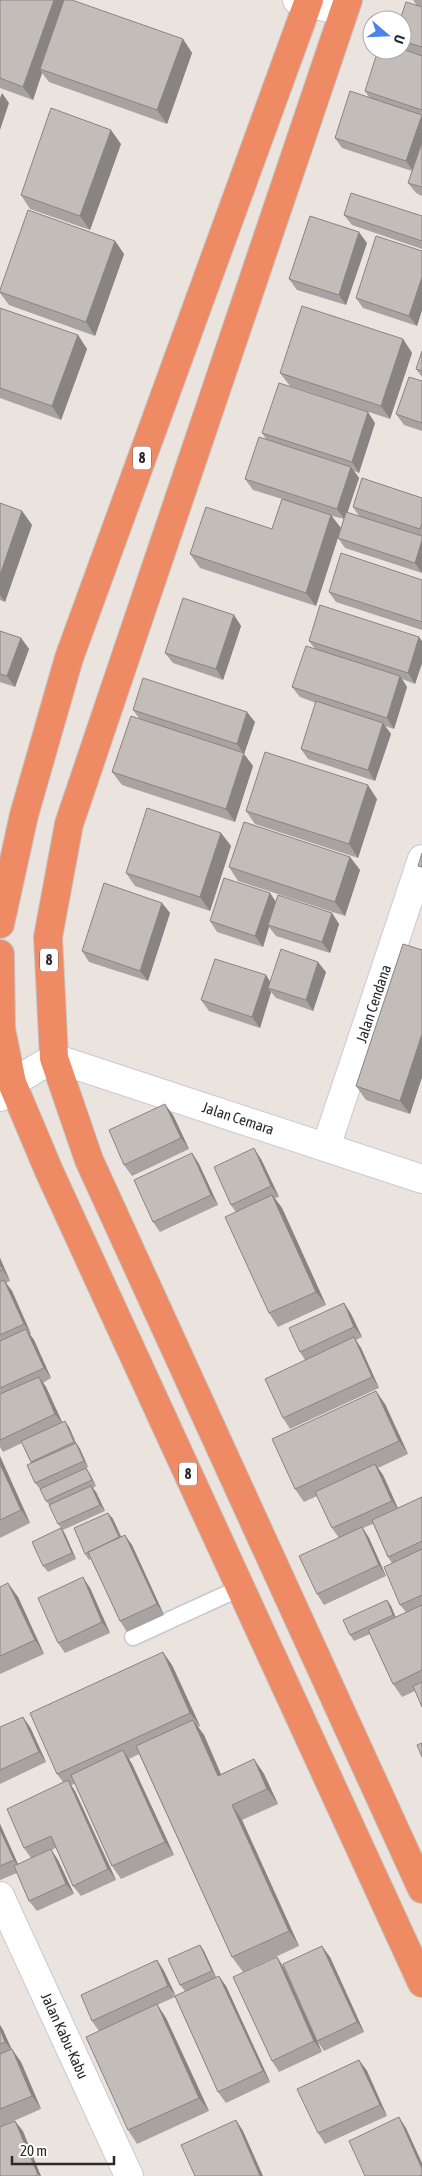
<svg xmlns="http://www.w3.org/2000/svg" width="422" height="2176" viewBox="0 0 422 2176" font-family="'Asap Condensed',sans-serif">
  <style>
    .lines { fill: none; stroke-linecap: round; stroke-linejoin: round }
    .lane-casing { stroke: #c5cad2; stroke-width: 19 }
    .street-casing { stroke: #c5cad2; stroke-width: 30 }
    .secondary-casing { stroke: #c5cad2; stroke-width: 30 }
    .highway-casing { stroke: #c3c3c3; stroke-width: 30 }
    .lane { stroke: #fff; stroke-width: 16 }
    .street { stroke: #fff; stroke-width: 28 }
    .secondary { stroke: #fff; stroke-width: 28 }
    .highway { stroke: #ee8b65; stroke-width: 28 }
    .wall { fill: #a8a3a0; fill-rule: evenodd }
    .shaded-wall { fill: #888482 }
    .building { fill: #c3bdba; stroke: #888482 }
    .labels { text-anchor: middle; stroke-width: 4; stroke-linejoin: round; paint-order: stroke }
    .shield { fill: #fff; stroke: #6a6a6a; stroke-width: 1 }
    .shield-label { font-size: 14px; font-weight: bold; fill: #2a2a2a }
    .street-label { font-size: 15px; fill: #2a2a2a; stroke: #fff }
  </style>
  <rect width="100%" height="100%" fill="#ebe3de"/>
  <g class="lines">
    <g class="lane-casing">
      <path id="lane" d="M133 1637 240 1588"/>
    </g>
    <g class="street-casing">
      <g id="street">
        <path id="s1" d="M0 1097 12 1083 54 1058 422 1179"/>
        <path id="s2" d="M326 1147 422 859"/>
        <path id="s3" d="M0 1896 129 2176"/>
      </g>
    </g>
    <g class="secondary-casing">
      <path id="secondary" d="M297 0 344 12"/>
    </g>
    <g class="highway-casing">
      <path id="highway" d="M348 0 69 824 48 937 54 1058 89 1160 422 1889
        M0 924 24 815 69 658 309 0
        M0 954 1 1029 12 1083 49 1171 422 1983"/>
    </g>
    <use href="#lane" class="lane"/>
    <use href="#street" class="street"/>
    <use href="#secondary" class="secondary"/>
    <use href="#highway" class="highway"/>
  </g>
  <path class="wall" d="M0 0 183 39 192 53 167 124 49 82 42 73 33 100 0 88Z
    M413 0H422V7L417 6Z
    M422 7V56L402 49V41Z
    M422 56V196L416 193 408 183 412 171 342 148 335 138 369 97 365 91Z
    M121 144 90 230 30 209 21 195Z
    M344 215 422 216V249L352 225Z
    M115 241 124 254 95 336 9 305 0 293V290Z
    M367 243 346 305 297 290 289 279Z
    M422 251V310L417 326 363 308 356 298Z
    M0 308 78 335 87 349 61 420 0 398Z
    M403 339 412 353 390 419 290 386 280 373Z
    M416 369 422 371V377Z
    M422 381V431L404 425 396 414Z
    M375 423 359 473 354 471 359 478 347 512 359 516 353 507 422 498V573L345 548 338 538 316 606 200 568 190 554 272 529 282 499 253 490 245 479 266 439 262 433ZM332 516 344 519 338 538Z
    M0 503 22 511 32 525 5 602 0 600Z
    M422 580V630L336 602 329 592Z
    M234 615 241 626 223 680 173 663 165 653Z
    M0 631 21 638 29 649 15 687 0 682Z
    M309 641H422V663L415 684 402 679 407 687 394 729 385 726 391 734 375 781 308 759 301 749 316 703 300 697 292 687 315 649Z
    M133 710 255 722 244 754 253 766 235 822 122 785 112 772 139 718Z
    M377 799 358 858 255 824 246 811Z
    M221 833 231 846 210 911 135 886 126 873Z
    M350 857 360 870 345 916 238 881 229 867Z
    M270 893 276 902 332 913 339 924 330 953 276 936 269 927 263 947 217 932 210 921Z
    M162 903 170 913 148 981 89 962 82 951Z
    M422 950V1077L410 1114 366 1100 356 1086Z
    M326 972 313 1011 276 998 271 992 260 1028 209 1011 201 1000 266 975 270 982Z
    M173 1115 189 1149 132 1176 124 1165Z
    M192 1153 199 1164 218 1205 160 1232 153 1222Z
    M261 1159 279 1197 275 1198 282 1208 326 1305 278 1327 269 1313 236 1212 231 1205Z
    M0 1258 10 1281 6 1283 12 1291 31 1334 30 1335 34 1340 51 1378 43 1383 46 1387 62 1422 69 1427 76 1443 80 1449 88 1467 86 1468 90 1474 96 1486 93 1488 96 1492 105 1511 63 1530 65 1534 76 1559 48 1572 43 1566 61 1528 58 1524 51 1507 46 1501 40 1489 35 1483 31 1463 22 1443 3 1452 0 1447Z
    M344 1303 351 1314 362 1337 356 1340 361 1348 379 1388 290 1429 283 1418 305 1360 300 1352Z
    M385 1404 408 1454 378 1468 383 1475 398 1508 422 1497V1707L415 1691 402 1697 393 1684 370 1634 354 1641 350 1635 387 1600 391 1606 396 1617 406 1612 400 1605 392 1563 388 1557 373 1524 363 1528 369 1538 386 1576 324 1605 317 1594 339 1538 332 1528 317 1496 304 1502 295 1489Z
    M0 1456 30 1523 0 1538Z
    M108 1513 113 1519 121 1536 132 1545 164 1615 127 1632 120 1621 91 1559 89 1560 85 1554Z
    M0 1587 18 1597 44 1654 0 1674Z
    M90 1588 110 1633 65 1653 58 1643Z
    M172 1665 200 1726 198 1727 204 1735 221 1774 254 1759 264 1774 278 1804 242 1820 299 1946 243 1972 232 1957 139 1754 129 1759 132 1764 174 1855 121 1879 112 1866 75 1784 71 1785 75 1791 116 1880 81 1896 73 1886 56 1848 51 1850 58 1860 74 1894 37 1911 29 1901 17 1873 0 1880V1824L18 1864 31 1858 24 1848 63 1782 57 1774Z
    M0 1727H30L46 1762 0 1784Z
    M200 1945 204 1951 216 1977 226 1986 270 2082 226 2103 218 2092 175 1997 157 2005 166 2018 209 2111 137 2144 128 2130 99 2031 92 2021 157 1960 164 1971 175 1996 185 1991 180 1985Z
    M277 1957 284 1968 322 2052 279 2072 272 2061Z
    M330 1957 364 2032 324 2051 317 2041Z
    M0 2025 3 2030 11 2049 21 2062 41 2109 0 2127Z
    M359 2060 367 2071 387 2116 325 2144 318 2133Z"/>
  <path class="shaded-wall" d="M54 0H66L40 69 42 73 33 100 23 87Z
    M183 39 192 53 167 124 157 110Z
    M2 93 9 103 0 130V98Z
    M422 115V147L414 172 406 161Z
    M111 130 121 144 90 230 80 216Z
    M359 232 367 243 346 305 339 295Z
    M115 241 124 254 95 336 86 322Z
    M422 277V310L417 326 409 316Z
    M78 335 87 349 61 420 52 406Z
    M403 339 412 353 390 419 381 406Z
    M368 412 375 423 359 473 352 462Z
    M351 467 359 478 345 520 337 509Z
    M22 511 32 525 5 602 0 595V575Z
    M331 515 341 528 316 606 306 593Z
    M422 540V573L415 563Z
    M234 615 241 626 223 680 216 669Z
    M419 637 422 641V663L415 684 408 673Z
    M21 638 29 649 15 687 7 676Z
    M400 676 407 687 394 729 387 718Z
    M247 712 255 722 244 754 253 766 235 822 226 809 244 754 237 744Z
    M383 723 391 734 375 781 368 770Z
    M368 785 377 799 358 858 349 844Z
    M221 833 231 846 210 911 200 897Z
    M350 857 360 870 345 916 335 902Z
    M270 893 277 904 268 925 269 927 263 947 255 936Z
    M162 903 170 913 148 981 140 971Z
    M332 913 339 924 330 953 322 942Z
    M318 962 326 972 313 1011 306 1000Z
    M266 975 273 986 268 988 271 992 260 1028 252 1017Z
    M422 1034V1077L410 1114 400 1101Z
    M165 1104 173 1115 189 1149 181 1138Z
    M254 1148 261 1159 279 1197 271 1186Z
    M192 1153 199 1164 218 1205 211 1195Z
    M272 1195 282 1208 326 1305 316 1292Z
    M0 1258 10 1281 3 1270 0 1264Z
    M4 1280 12 1291 31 1334 24 1324Z
    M344 1303 351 1314 362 1337 354 1327Z
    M26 1329 34 1340 51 1378 44 1368Z
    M354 1337 361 1348 379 1388 372 1377Z
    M39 1377 46 1387 63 1424 55 1414Z
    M376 1391 385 1404 408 1454 399 1441Z
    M65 1421 69 1427 76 1443 80 1449 88 1467 84 1461Z
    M0 1456 30 1523 21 1510 0 1464Z
    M375 1464 383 1475 399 1511 392 1501Z
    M86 1468 90 1474 96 1486 92 1480Z
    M91 1486 96 1492 105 1511 100 1505Z
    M108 1513 113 1519 124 1544 120 1537Z
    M362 1527 369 1538 386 1576 379 1565Z
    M61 1528 65 1534 76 1559 72 1553Z
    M125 1535 132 1545 164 1615 157 1604Z
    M83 1577 90 1588 110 1633 102 1622Z
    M8 1583 18 1597 44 1654 35 1640Z
    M387 1600 391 1606 397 1622 393 1615Z
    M163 1652 172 1665 200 1726 190 1713Z
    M23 1717 30 1727 46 1762 39 1752Z
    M193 1720 204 1735 228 1791 218 1776Z
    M123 1750 132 1764 174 1855 165 1842Z
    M254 1759 264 1774 278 1804 267 1789Z
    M68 1780 75 1791 116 1880 108 1869Z
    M232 1805 242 1820 299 1946 289 1931Z
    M0 1824 21 1871 14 1860 0 1830Z
    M51 1849 58 1860 74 1894 66 1884Z
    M200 1945 204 1951 216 1977 212 1971Z
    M322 1946 330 1957 364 2032 357 2022Z
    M277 1957 284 1968 322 2052 314 2041Z
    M157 1960 164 1971 176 1996 168 1986Z
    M219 1976 226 1986 270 2082 263 2071Z
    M157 2004 166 2018 209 2111 199 2098Z
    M0 2025 3 2030 13 2052 5 2042 0 2029Z
    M12 2049 21 2062 41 2109 32 2096Z
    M359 2060 367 2071 387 2116 380 2105Z
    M399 2117 406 2128 422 2163V2169Z
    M236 2120 243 2131 263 2176H260Z
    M15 2121 23 2131 41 2176H39L38 2175Z"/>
  <path class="building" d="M0 0H54L23 87 0 78Z
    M64 0H72L183 39 157 110 40 69Z
    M406 2 422 7V47L402 41V20H400Z
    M402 49 422 56V110L365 91 378 50Z
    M350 91 422 115 406 161 335 138Z
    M51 108 111 130 80 216 21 195Z
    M422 142V187L408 183Z
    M351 193 422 216V241L344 215Z
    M28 210 115 241 86 322 0 292V290Z
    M310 216 359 232 339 295 289 279Z
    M376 236 422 251V277L409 316 356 298Z
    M302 306 403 339 381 406 280 373Z
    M0 308 78 335 52 406 0 388Z
    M422 351V371L416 369Z
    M409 377 422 381V423L396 414Z
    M279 383 368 412 352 462 262 433Z
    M259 437 351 467 337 509 245 479Z
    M362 478 422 498V523L420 529 353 507Z
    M282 499 331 515 306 593 190 554 206 507 272 529Z
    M0 503 22 511 0 575Z
    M346 512 422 536V540L415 563 338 538Z
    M341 553 422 580V622L329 592Z
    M183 598 234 615 216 669 165 653Z
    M320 605 419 637 408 673 309 641Z
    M0 631 21 638 7 676 0 674Z
    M306 646 400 676 387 718 292 687Z
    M143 678 247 712 237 744 133 710Z
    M316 701 383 723 368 770 301 749Z
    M131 716 244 753 226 809 112 772Z
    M265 752 368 785 349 844 246 811Z
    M147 808 221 833 200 897 126 873Z
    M244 822 350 857 335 902 229 867Z
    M422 853V867L418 866Z
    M224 878 270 893 255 936 210 921Z
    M104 883 162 903 140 971 82 951Z
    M278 895 332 913 322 942 268 925Z
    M403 944 422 950V1034L400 1101 356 1086Z
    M281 949 318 962 306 1000 268 988Z
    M215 959 266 975 252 1017 201 1000Z
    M165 1104 181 1138 124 1165 109 1130Z
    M254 1148 271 1186 231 1205 214 1167Z
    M192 1153 211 1195 153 1222 134 1180Z
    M272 1195 316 1292 269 1313 225 1217Z
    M0 1264 3 1270 0 1271Z
    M4 1280 24 1324 0 1335V1282Z
    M344 1303 354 1327 300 1352 289 1328Z
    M26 1329 44 1368 0 1388V1341Z
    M354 1337 372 1377 283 1418 265 1379Z
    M39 1377 55 1414 0 1440V1394Z
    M376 1391 399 1441 295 1489 272 1439Z
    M65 1421 74 1442 31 1462 21 1441Z
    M76 1443 84 1461 35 1483 27 1465Z
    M0 1464 21 1510 0 1520Z
    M375 1464 392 1501 332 1528 315 1492Z
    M86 1468 92 1480 46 1501 40 1489Z
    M91 1486 100 1505 58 1524 49 1505Z
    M422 1497V1541L388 1557 372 1520Z
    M108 1513 119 1537 85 1554 74 1528Z
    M362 1527 379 1565 317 1594 299 1556Z
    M61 1528 72 1553 43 1566 32 1542Z
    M125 1535 157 1604 120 1621 88 1552Z
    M422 1549V1595L400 1605 384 1567Z
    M83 1577 102 1622 58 1643 38 1598Z
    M8 1583 35 1640 0 1656V1587Z
    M387 1600 393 1615 350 1635 343 1620Z
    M422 1605V1670L393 1684 368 1630Z
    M163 1652 190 1713 57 1774 30 1713Z
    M422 1682V1707L413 1686Z
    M23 1717 39 1752 0 1770V1727Z
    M193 1720 218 1776 254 1759 267 1789 232 1805 289 1931 232 1957 136 1746Z
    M422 1743V1757L417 1745Z
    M123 1750 165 1842 112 1866 71 1775Z
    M68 1780 108 1869 73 1886 51 1836 24 1848 7 1809Z
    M0 1830 14 1860 0 1866Z
    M51 1849 66 1884 29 1901 14 1866Z
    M200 1945 212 1971 180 1985 168 1959Z
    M322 1946 357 2022 317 2041 283 1964Z
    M277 1957 314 2041 272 2061 233 1977Z
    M157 1960 168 1986 92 2021 81 1995Z
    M219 1976 263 2071 218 2092 175 1996Z
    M157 2004 199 2098 128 2130 86 2037Z
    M0 2029 5 2042 0 2044Z
    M12 2049 32 2096 0 2109V2054Z
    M359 2060 380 2105 318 2133 297 2089Z
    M399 2117 422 2169V2175L419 2176H365L349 2141Z
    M236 2120 260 2176H195L181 2145Z
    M15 2121 38 2175 35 2176H0V2127Z"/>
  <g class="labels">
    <g class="shield">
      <rect x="133" y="446.5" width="18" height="23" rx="4"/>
      <rect x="40" y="948.5" width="18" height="23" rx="4"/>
      <rect x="179" y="1462.5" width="18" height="23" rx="4"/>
    </g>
    <g class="shield-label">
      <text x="142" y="463">8</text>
      <text x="49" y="965">8</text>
      <text x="188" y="1479">8</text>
    </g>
    <g class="street-label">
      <text dy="5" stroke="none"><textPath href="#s2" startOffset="151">Jalan Cendana</textPath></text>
      <text dy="5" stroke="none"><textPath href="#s1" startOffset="261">Jalan Cemara</textPath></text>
      <text dy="5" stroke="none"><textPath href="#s3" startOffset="154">Jalan Kabu-Kabu</textPath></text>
    </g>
  </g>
  <g transform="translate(387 35) rotate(109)"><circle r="24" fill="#ffffff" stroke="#aaaaaa"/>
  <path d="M0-4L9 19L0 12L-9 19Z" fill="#4d82e8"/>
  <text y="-8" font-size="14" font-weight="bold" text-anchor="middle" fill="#2a2a2a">U</text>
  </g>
  <path d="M12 2156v8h102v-8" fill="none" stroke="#2a2a2a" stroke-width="2.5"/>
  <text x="20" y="2156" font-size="15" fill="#2a2a2a" stroke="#ffffff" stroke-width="4" paint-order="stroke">20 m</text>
</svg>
